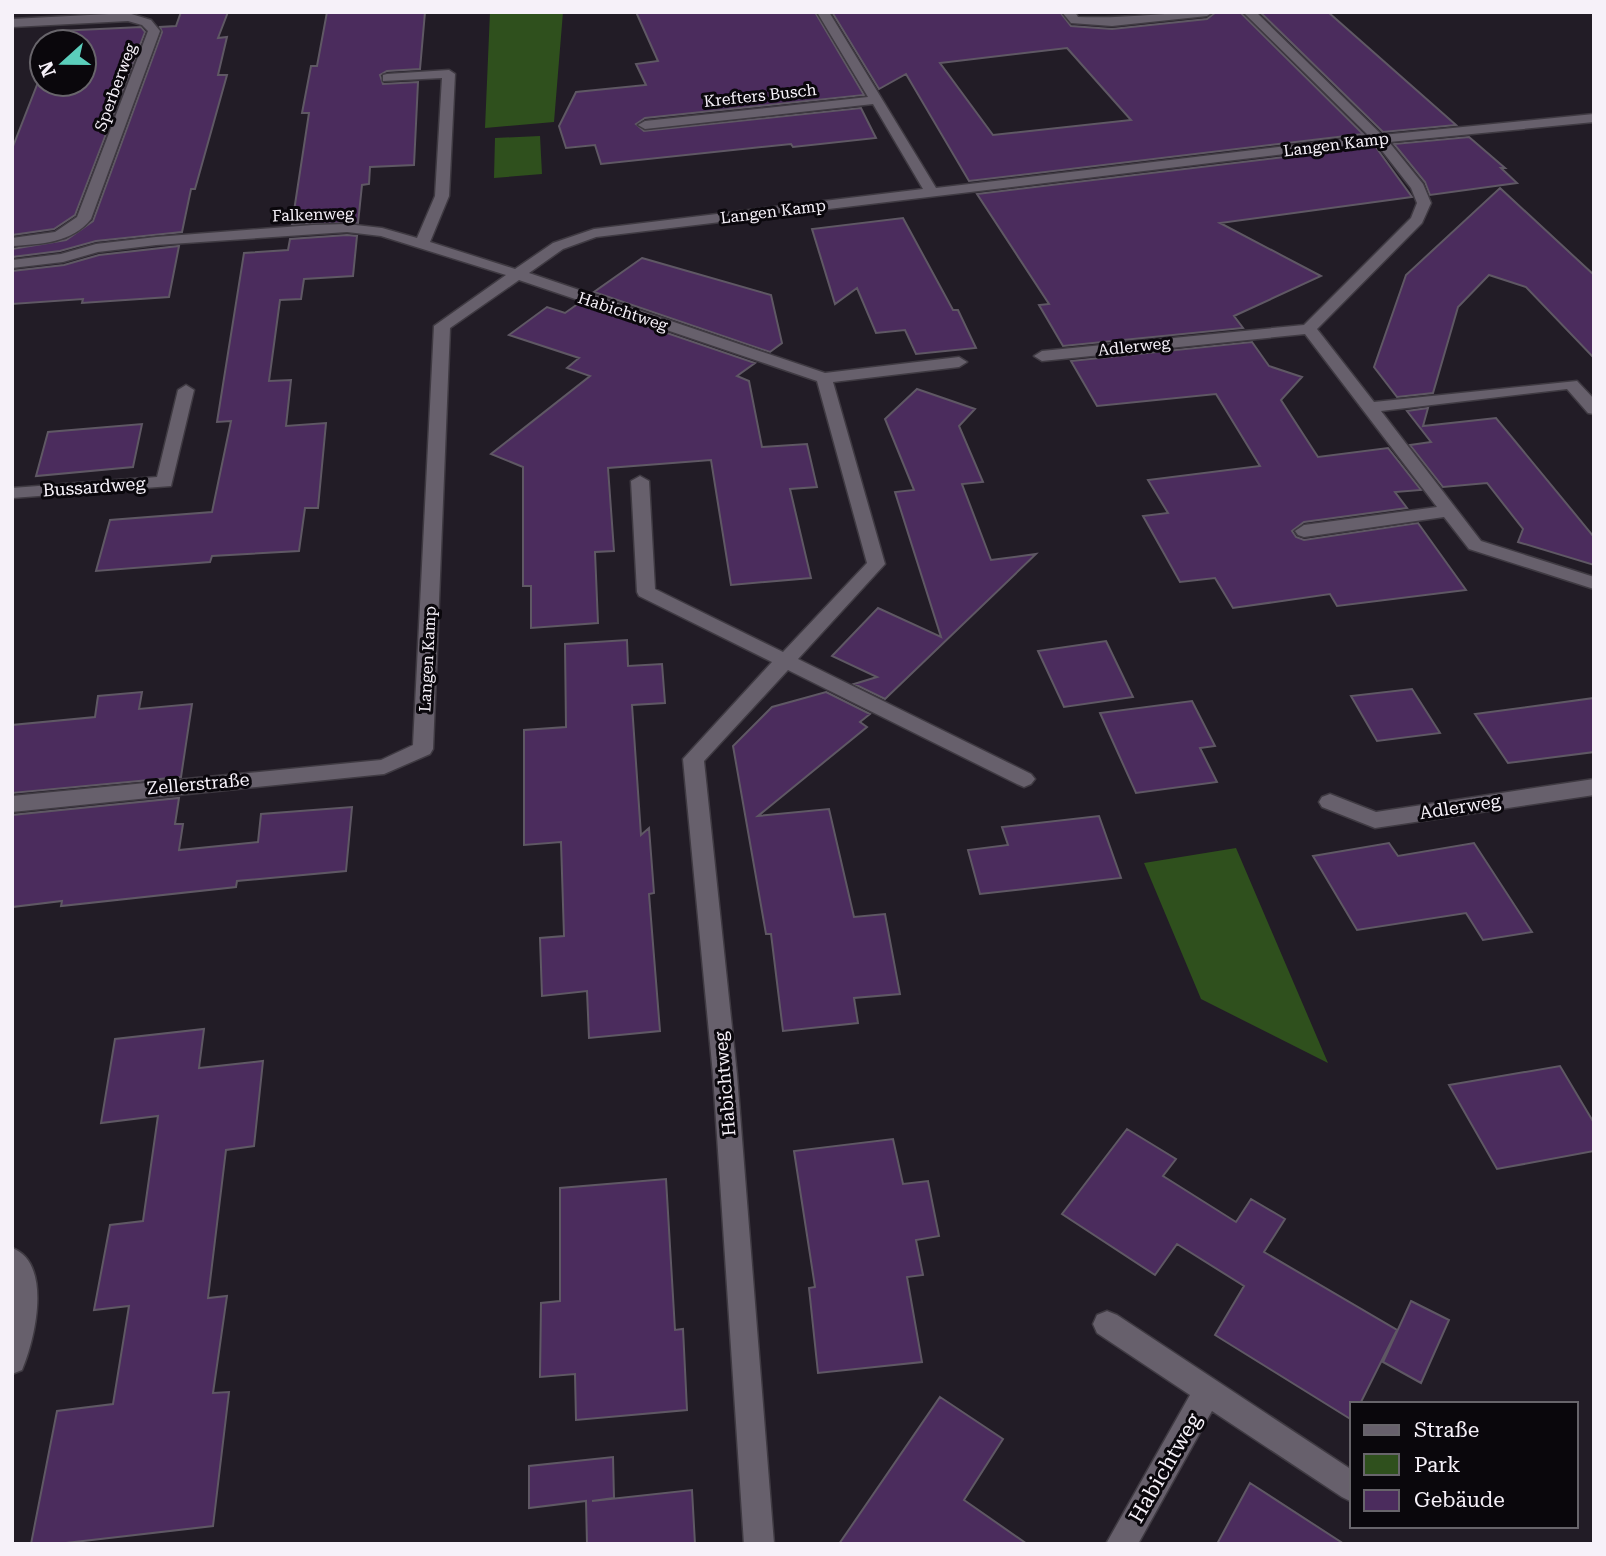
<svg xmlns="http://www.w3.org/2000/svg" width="1606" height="1556" viewBox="0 0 1606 1556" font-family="'Roboto Serif',serif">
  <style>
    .green { fill: #2f501d }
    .building { fill: #4b2c5d; stroke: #5f5864; stroke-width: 2; fill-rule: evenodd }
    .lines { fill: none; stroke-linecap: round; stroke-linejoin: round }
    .street-casing { stroke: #3f3a42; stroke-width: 3 }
    .street { fill: #67606c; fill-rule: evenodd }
    .labels { text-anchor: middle; stroke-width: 6; stroke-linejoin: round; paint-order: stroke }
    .far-street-label { font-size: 16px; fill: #f6f1f9; stroke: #0a070c }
    .street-label { font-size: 18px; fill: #f6f1f9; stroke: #0a070c }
    .near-street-label { font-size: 21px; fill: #f6f1f9; stroke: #0a070c }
  </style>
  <rect width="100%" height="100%" fill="#221c26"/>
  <path class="green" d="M490 12H563L554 122 485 128Z
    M540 136 542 174 494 178 495 138Z
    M1236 848 1328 1063 1201 999 1144 863Z"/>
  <path class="building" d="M181 12H228L218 38 227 37 218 75H227L195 189H191L182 232 96 241 60 251 12 257V249L66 240 93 221 162 32 160 27 176 26Z
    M327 12H425L420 69 387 71 380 75 383 84 418 82 414 165 370 167 369 184 362 185 358 223 292 224 309 113H302L311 66H317Z
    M636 12H815L864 95 645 118 636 124 644 131 861 108 876 138 793 147 791 144 601 164 595 145 566 148 559 126 576 92 646 85 636 64 658 61Z
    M832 12H1060L1071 26 1112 29 1207 19 1216 12H1240L1363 134 969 181 906 74 879 89ZM1067 48 1131 120 993 135 940 63Z
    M1260 12H1328L1456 125 1383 132Z
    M141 27 145 32 75 215 54 229 12 235V149L42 72V84H84V42H54L58 31Z
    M1469 137 1505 168H1501L1517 183 1430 195 1425 182 1394 144Z
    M1375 146 1412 197 1220 223 1321 276 1234 316 1243 328 1063 346 1039 305 1049 304 977 194Z
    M1500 188 1594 275V358L1526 287 1489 275 1458 307 1433 393 1397 397 1374 367 1406 275Z
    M903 218 953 310H958L976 348 916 354 905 330 876 333 857 288 835 304 812 229Z
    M347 235 357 236 353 276 304 279 301 299 280 300 269 381 291 380 286 426 326 423 318 508H305L299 551 212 556 210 562 96 571 110 520 212 512 231 421 217 422 244 253 288 250 290 239Z
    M179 246 169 297 82 303 83 299 12 304V271L64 265 99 255Z
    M642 258 771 295 782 343 770 352 594 292Z
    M579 303 755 363 737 376 749 381 762 447 807 444 817 487 790 489 811 578 731 585 711 460 608 468 614 551 595 552 598 623 531 628V586H523V467L491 454 590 376 567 368 579 358 509 335 547 307 565 313Z
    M1252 342 1269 366 1302 377 1281 400 1318 457 1388 448 1421 490 1395 492 1407 508 1304 522 1292 531 1296 537 1304 540 1418 523 1466 590 1337 606 1330 594 1233 608 1215 578 1180 582 1143 516 1168 513 1148 480 1260 466 1216 394 1097 406 1071 361Z
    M917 389 975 409 959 426 983 482 962 484 991 560 1036 554 885 699 854 684 877 677 832 656 878 608 941 637 895 492 914 490 885 419Z
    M1428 408 1423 426 1496 418 1594 537V565L1518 542 1523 529 1487 483 1443 487 1410 445 1431 442 1407 411Z
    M142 424 133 467 36 476 48 432Z
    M627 640 628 666 662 664 665 703 632 705 641 835 649 828 654 893 649 894 660 1031 589 1038 587 991 542 996 540 938 564 936 561 842 524 845V730L566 727 565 644Z
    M1106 641 1133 697 1064 707 1038 651Z
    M1412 689 1440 733 1377 741 1351 696Z
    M142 692 139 709 192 704 181 777 12 793V725L95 717 98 696Z
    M826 692 870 714 860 722 867 727 758 816 829 809 854 917 885 914 900 994 854 998 858 1023 783 1031 771 934H766L733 746 772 707Z
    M1594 698V752L1508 763 1475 714Z
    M1192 701 1215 746 1200 748 1217 782 1136 793 1100 713Z
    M179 798 175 824H183L179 850 258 842 261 814 352 807 346 871 237 881 236 887 61 906 62 901 12 907V815Z
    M1099 816 1121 878 980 894 968 850 1008 845 1002 827Z
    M1389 843 1398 856 1474 843 1532 932 1483 940 1466 913 1357 930 1313 856Z
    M204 1029 199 1068 263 1061 254 1146 226 1150 208 1298 227 1296 213 1393 229 1392 213 1526 57 1544H31L57 1411 113 1404 129 1306 94 1310 110 1225 143 1221 158 1116 101 1123 115 1039Z
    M1560 1066 1594 1123V1151L1497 1169 1449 1085Z
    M1127 1129 1176 1159 1163 1176 1236 1222 1251 1199 1285 1219 1264 1252 1397 1330 1360 1404H1352V1420L1215 1335 1244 1286 1177 1244 1155 1275 1062 1214Z
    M893 1139 903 1184 928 1181 939 1236 916 1240 923 1275 907 1277 922 1362 818 1373 809 1288 815 1287 794 1151Z
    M666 1179 675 1330 683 1329 687 1410 576 1420 575 1374 540 1377 541 1303 560 1301V1188Z
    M1411 1301 1449 1320 1421 1383 1383 1362Z
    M940 1397 1003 1439 964 1500 1027 1544H839Z
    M613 1457 614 1498 592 1501 692 1490 695 1544H587L586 1501 529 1508V1466Z
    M1250 1483 1344 1544H1217Z"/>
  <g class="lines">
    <g class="street-casing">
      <path id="street" d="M817 12H829L936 188 1369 136 1243 12H1256L1382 135 1594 114V122L1389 142 1423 184 1431 203 1422 223 1317 329 1374 402 1577 381 1594 399V414L1588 413 1567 389 1381 411 1481 541 1594 577V589L1469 549 1444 517 1304 537 1298 535 1295 531 1304 525 1437 507 1305 334 1042 361 1034 356 1042 351 1304 325 1411 218 1417 203 1411 188 1376 143 596 237 563 249 529 273 825 373 959 357 967 362 959 367 833 382 885 564 798 659 1031 774 1035 779 1031 784 1024 787 1017 784 788 670 704 761 737 1075 774 1544H744L713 1075 683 759 772 662 639 596 637 592 631 481 640 476 649 481 655 589 783 652 867 563 817 381 519 280 450 328 433 749 430 754 384 774 12 812V796L381 760 413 745 434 326 506 275 381 236 347 232 156 245 98 252 63 262 12 268V260L61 254 96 244 156 237 313 225 347 224 382 228 417 238 435 196 442 78 383 81V75L387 74 449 70 455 74 449 196 430 242 515 269 553 243 594 229 923 189 873 104 645 129 638 125 645 121 868 97Z
        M1062 12H1075L1078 17C1123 19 1168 12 1213 12L1207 16 1112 26 1071 23Z
        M128 13 151 20 160 31 91 219C72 243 41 244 12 246V238L55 232 77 217 148 31 142 25 128 21 12 27V19Z
        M186 385 194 390 171 486 12 498V488L157 477 178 390Z
        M1594 779V795L1375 828 1322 807 1319 802 1322 797 1330 794 1376 812Z
        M12 1248C53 1263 35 1340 22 1370L12 1374Z
        M1107 1311 1117 1315 1352 1470V1502L1342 1497 1212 1411 1138 1544H1106L1190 1395 1097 1333 1093 1324 1097 1315Z"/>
    </g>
    <use href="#street" class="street"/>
  </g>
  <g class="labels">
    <g class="far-street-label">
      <text transform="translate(115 87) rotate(-70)" y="6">Sperberweg</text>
      <text transform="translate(760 95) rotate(-6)" y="6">Krefters Busch</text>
      <text transform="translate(1336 144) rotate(-7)" y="6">Langen Kamp</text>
      <text transform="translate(773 211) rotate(-7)" y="6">Langen Kamp</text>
      <text transform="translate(313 214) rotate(-2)" y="6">Falkenweg</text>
      <text transform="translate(623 311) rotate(18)" y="6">Habichtweg</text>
      <text transform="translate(1134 346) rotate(-6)" y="6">Adlerweg</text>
      <text transform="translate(427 659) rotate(-87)" y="6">Langen Kamp</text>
    </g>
    <g class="street-label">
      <text transform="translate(94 487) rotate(-4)" y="6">Bussardweg</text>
      <text transform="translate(198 784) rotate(-5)" y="6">Zellerstraße</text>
      <text transform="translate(1460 807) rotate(-9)" y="6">Adlerweg</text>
      <text transform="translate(725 1084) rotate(-95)" y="6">Habichtweg</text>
    </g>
    <g class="near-street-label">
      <text transform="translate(1165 1468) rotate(-60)" y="7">Habichtweg</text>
    </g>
  </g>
  <rect width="1606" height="1556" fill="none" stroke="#f6f1f9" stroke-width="28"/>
  <rect x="1350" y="1402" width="228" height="126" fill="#0a070c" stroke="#68656b" stroke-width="2"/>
  <rect x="1364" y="1425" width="35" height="10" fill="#67606c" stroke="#68656b" stroke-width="2"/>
  <text x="1414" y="1437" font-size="21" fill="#f6f1f9">Straße</text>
  <rect x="1364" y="1454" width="35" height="21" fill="#2f501d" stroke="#68656b" stroke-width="2"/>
  <text x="1414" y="1472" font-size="21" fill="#f6f1f9">Park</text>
  <rect x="1364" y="1490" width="35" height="21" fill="#4b2c5d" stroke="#68656b" stroke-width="2"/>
  <text x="1414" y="1507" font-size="21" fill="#f6f1f9">Gebäude</text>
  <g transform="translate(63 63) rotate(249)"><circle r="33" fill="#0a070c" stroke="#68656b" stroke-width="2"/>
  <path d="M0-5L12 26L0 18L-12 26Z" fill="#5bcebc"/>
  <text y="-10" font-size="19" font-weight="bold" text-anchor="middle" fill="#f6f1f9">N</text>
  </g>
</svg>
